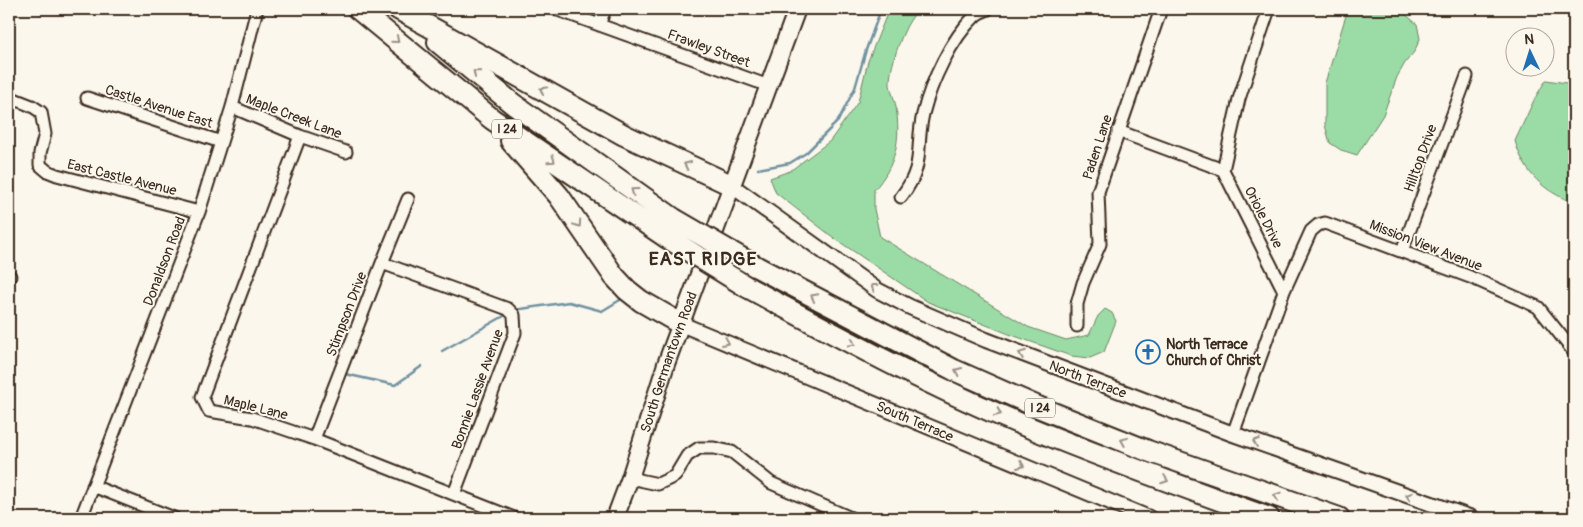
<svg xmlns="http://www.w3.org/2000/svg" width="1583" height="527" viewBox="0 0 1583 527" font-family="Pangolin,sans-serif">
  <style>
    .green { fill: #9bdca6; stroke: #6b8362 }
    .lines { fill: none; stroke-linecap: round; stroke-linejoin: round }
    .stream { stroke: #7191a0; stroke-width: 2.5 }
    .minor-casing { stroke: #3b2a1e; stroke-width: 15 }
    .tertiary-casing { stroke: #3b2a1e; stroke-width: 18 }
    .secondary-casing { stroke: #3b2a1e; stroke-width: 20 }
    .motorway-casing { stroke: #3b2a1e; stroke-width: 24 }
    .minor { stroke: #fbf7ec; stroke-width: 11 }
    .tertiary { stroke: #fbf7ec; stroke-width: 14 }
    .secondary { stroke: #fbf7ec; stroke-width: 16 }
    .motorway { stroke: #fbf7ec; stroke-width: 20 }
    .motorway-bridge-casing { stroke: #3b2a1e; stroke-width: 24; stroke-linecap: butt }
    .motorway-bridge { stroke: #fbf7ec; stroke-width: 20 }
    .oneway { stroke: #9b9085 }
    .labels { text-anchor: middle; stroke-width: 4; stroke-linejoin: round; paint-order: stroke }
    .shield { fill: #fbf7ec; stroke: #75685c; stroke-width: 1 }
    .shield-label { font-size: 12px; font-weight: bold; fill: #3b2a1e }
    .street-label { font-size: 14px; fill: #3b2a1e; stroke: #fbf7ec }
    .poi-label { font-size: 14px; font-weight: bold; fill: #3b2a1e; stroke: #fbf7ec; text-anchor: start }
    .district-label { font-size: 19px; font-weight: bold; letter-spacing: 1px; fill: #3b2a1e; stroke: #fbf7ec }
  </style>
  <rect width="100%" height="100%" fill="#fbf7ec"/>
  <filter id="ink" filterUnits="userSpaceOnUse"><feTurbulence type="fractalNoise" baseFrequency=".02" numOctaves="2"/><feDisplacementMap in="SourceGraphic" scale="10" xChannelSelector="R" yChannelSelector="G"/><feConvolveMatrix kernelMatrix="1 2 1 2 8 2 1 2 1" color-interpolation-filters="sRGB"/></filter>
  <g filter="url(#ink)">
    <path class="green" d="M889 9H918C913 16 907 24 904 32 898 44 889 72 890 85 891 92 895 100 896 107 901 140 896 165 874 190V209L880 237 1028 327 1066 340 1089 335 1098 316 1105 309 1112 313 1116 321 1104 352 1090 358 1071 356 1009 334 928 302 834 238 776 193 770 178 790 171 830 141 858 102 868 61Z
      M1348 9H1399L1417 24 1420 39 1414 52 1405 63 1397 77 1383 115 1357 155 1341 150 1330 143 1325 125V83Z
      M1546 80 1574 84V203C1542 190 1525 174 1515 141L1535 98Z"/>
    <g class="lines">
      <path class="stream" d="M758 169 790 163 806 153 838 121 855 88 866 50 881 9
        M514 310 569 302 602 311 620 300
        M442 351 504 316
        M345 374 395 385 422 366"/>
      <g class="minor-casing">
        <path id="minor" d="M555 9 769 86
          M599 25 605 9
          M9 97 32 106 41 112 45 134 40 153V165L47 171 57 175 199 212
          M87 98 221 142
          M232 107 300 136 346 152
          M1118 131 1223 170
          M300 136 202 397 209 411 252 418 314 439 514 518
          M901 197C926 165 915 148 923 114 931 82 951 39 975 16 978 13 983 11 988 9
          M1402 251 1467 76
          M382 263 508 309 514 315 515 333 454 494
          M9 276H10
          M1284 291 1311 231 1318 225 1325 223 1470 277 1538 307 1574 352
          M1077 326V304L1083 283 1100 244 1098 192 1161 9
          M1233 434 1284 291 1223 170 1239 99 1269 9
          M314 439 382 263 408 199
          M630 478 658 484 675 476 687 456 699 448H714L732 452 771 483 851 518
          M93 486 174 518
          M81 518 199 212 232 107 257 9"/>
      </g>
      <g class="tertiary-casing">
        <path id="tertiary" d="M731 185 877 290 910 307 986 340 1233 434 1472 518
          M681 324 1149 518"/>
      </g>
      <g class="secondary-casing">
        <g id="secondary">
          <path id="s1" d="M615 518 630 478 666 364 797 9"/>
        </g>
      </g>
      <g class="motorway-casing">
        <path id="motorway" d="M358 9 492 119 666 237
          M398 9 624 135 731 185
          M438 42 513 104 674 219
          M511 141 559 196 614 276 627 290 641 301 681 324
          M755 266 954 370 1038 407 1148 451 1339 518
          M747 287C839 337 931 387 1028 427 1108 460 1188 489 1269 518"/>
      </g>
      <use href="#minor" class="minor"/>
      <use href="#tertiary" class="tertiary"/>
      <use href="#secondary" class="secondary"/>
      <use href="#motorway" class="motorway"/>
      <g class="motorway-bridge-casing">
        <path id="motorway-bridge" d="M674 219 755 266
          M666 237 747 287"/>
      </g>
      <use href="#motorway-bridge" class="motorway-bridge"/>
    </g>
    <defs><path id="oneway-chevron" d="M-2-3.5L2.5 0L-2 3.5" fill="none" stroke-width="1.6" stroke-linecap="round" stroke-linejoin="round" transform="scale(1.25)"/></defs>
    <g class="oneway">
      <use href="#oneway-chevron" transform="translate(396 40) rotate(40)"/>
      <use href="#oneway-chevron" transform="translate(476 73) rotate(-140)"/>
      <use href="#oneway-chevron" transform="translate(543 90) rotate(-151)"/>
      <use href="#oneway-chevron" transform="translate(552 160) rotate(35)"/>
      <use href="#oneway-chevron" transform="translate(687 165) rotate(-155)"/>
      <use href="#oneway-chevron" transform="translate(634 191) rotate(-144)"/>
      <use href="#oneway-chevron" transform="translate(578 224) rotate(56)"/>
      <use href="#oneway-chevron" transform="translate(874 287) rotate(-147)"/>
      <use href="#oneway-chevron" transform="translate(814 297) rotate(-152)"/>
      <use href="#oneway-chevron" transform="translate(726 342) rotate(23)"/>
      <use href="#oneway-chevron" transform="translate(852 343) rotate(26)"/>
      <use href="#oneway-chevron" transform="translate(1022 354) rotate(-159)"/>
      <use href="#oneway-chevron" transform="translate(958 371) rotate(-155)"/>
      <use href="#oneway-chevron" transform="translate(998 413) rotate(24)"/>
      <use href="#oneway-chevron" transform="translate(1124 441) rotate(-158)"/>
      <use href="#oneway-chevron" transform="translate(1256 442) rotate(-161)"/>
      <use href="#oneway-chevron" transform="translate(1021 465) rotate(23)"/>
      <use href="#oneway-chevron" transform="translate(1165 480) rotate(20)"/>
      <use href="#oneway-chevron" transform="translate(1277 496) rotate(-161)"/>
      <use href="#oneway-chevron" transform="translate(1409 496) rotate(-161)"/>
    </g>
  </g>
  <defs>
    <g id="church-ring" transform="scale(1.25)"><circle r="9.5" fill="#fbf7ec" stroke="#1f6fb2" stroke-width="1.5"/><path d="M-1.2-6h2.4v3.5h3.3v2.4h-3.3V6h-2.4V-.1h-3.3v-2.4h3.3Z" fill="#1f6fb2"/></g>
  </defs>
  <g fill-rule="evenodd">
    <use href="#church-ring" x="1148" y="352"/>
  </g>
  <g class="labels">
    <g class="shield">
      <rect x="492" y="119.5" width="30" height="19" rx="4"/>
      <rect x="1025" y="398.5" width="30" height="19" rx="4"/>
    </g>
    <g class="shield-label">
      <text x="507" y="133">I 24</text>
      <text x="1040" y="412">I 24</text>
    </g>
    <g class="street-label">
      <text transform="translate(709 48) rotate(20)" y="5">Frawley Street</text>
      <text transform="translate(159 106) rotate(18)" y="5">Castle Avenue East</text>
      <text transform="translate(294 116) rotate(21)" y="5">Maple Creek Lane</text>
      <text transform="translate(1097 147) rotate(-72)" y="5">Paden Lane</text>
      <text transform="translate(1420 158) rotate(-70)" y="5">Hilltop Drive</text>
      <text transform="translate(122 177) rotate(14)" y="5">East Castle Avenue</text>
      <text transform="translate(1264 217) rotate(63)" y="5">Oriole Drive</text>
      <text transform="translate(1426 245) rotate(21)" y="5">Mission View Avenue</text>
      <text transform="translate(164 261) rotate(-69)" y="5">Donaldson Road</text>
      <text transform="translate(346 314) rotate(-69)" y="5">Stimpson Drive</text>
      <text dy="5" stroke="none"><textPath href="#s1" startOffset="165">South Germantown Road</textPath></text>
      <text transform="translate(1088 379) rotate(21)" y="5">North Terrace</text>
      <text transform="translate(477 389) rotate(-70)" y="5">Bonnie Lassie Avenue</text>
      <text transform="translate(256 407) rotate(14)" y="5">Maple Lane</text>
      <text transform="translate(915 421) rotate(23)" y="5">South Terrace</text>
    </g>
    <g class="poi-label">
      <text x="1166" y="349">North Terrace<tspan x="1166" dy="16">Church of Christ</tspan></text>
    </g>
    <g class="district-label">
      <text x="703" y="265">EAST RIDGE</text>
    </g>
  </g>
  <rect width="1583" height="527" fill="none" stroke="#fbf7ec" stroke-width="30"/>
  <rect x="15" y="15" width="1553" height="497" fill="none" stroke="#3b2a1e" stroke-width="2" filter="url(#ink)"/>
  <g transform="translate(1530 52) rotate(356)"><circle r="24" fill="#fbf7ec" stroke="#aea59a"/>
  <path d="M0-4L9 19L0 12L-9 19Z" fill="#1f6fb2"/>
  <text y="-8" font-size="14" font-weight="bold" text-anchor="middle" fill="#3b2a1e">N</text>
  </g>
</svg>
